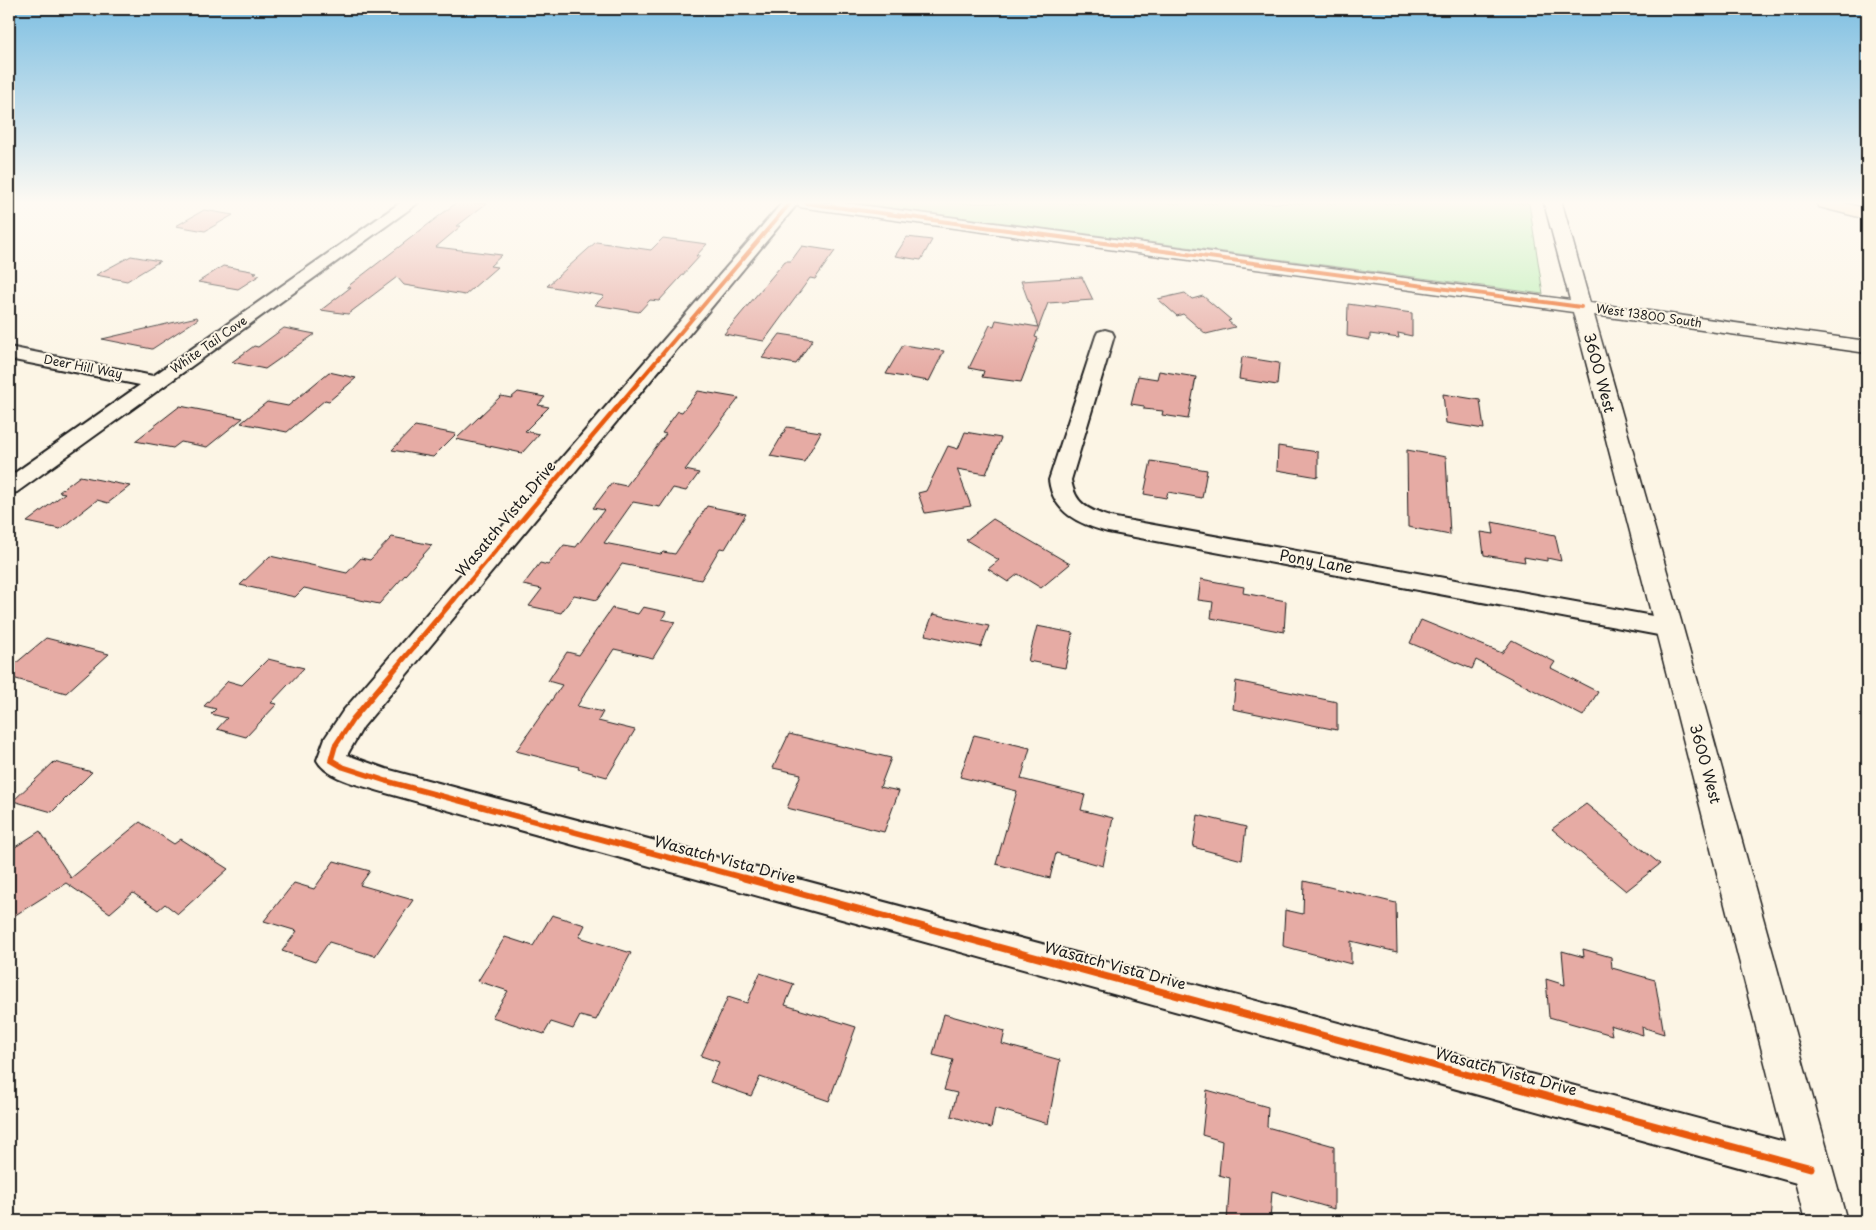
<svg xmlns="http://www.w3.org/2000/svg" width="1876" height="1230" viewBox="0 0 1876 1230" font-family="'Playpen Sans',sans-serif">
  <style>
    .green { fill: #b8efb1; stroke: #6a8666 }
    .building { fill: #e6aba4; stroke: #1c1c1c }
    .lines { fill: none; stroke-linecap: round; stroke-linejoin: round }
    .minor-casing { stroke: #1c1c1c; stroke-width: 4 }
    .tertiary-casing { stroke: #1c1c1c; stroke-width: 3 }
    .motorway-casing { stroke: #1c1c1c; stroke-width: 3 }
    .minor { fill: #fcf5e5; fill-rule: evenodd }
    .tertiary { fill: #fcf5e5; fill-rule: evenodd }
    .motorway { fill: #fedbac; fill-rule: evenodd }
    .cycleway-far3-casing { stroke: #fcf5e5; stroke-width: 5.5 }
    .cycleway-far2-casing { stroke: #fcf5e5; stroke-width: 7 }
    .cycleway-far1-casing { stroke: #fcf5e5; stroke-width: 9 }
    .cycleway-casing { stroke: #fcf5e5; stroke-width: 10 }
    .cycleway-far3 { stroke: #e8590c; stroke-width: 4 }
    .cycleway-far2 { stroke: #e8590c; stroke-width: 4.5 }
    .cycleway-far1 { stroke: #e8590c; stroke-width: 5.5 }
    .cycleway { stroke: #e8590c; stroke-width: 7 }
    .labels { text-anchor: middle; stroke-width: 4; stroke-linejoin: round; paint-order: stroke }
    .far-street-label { font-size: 12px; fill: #1c1c1c; stroke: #fcf5e5 }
    .street-label { font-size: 15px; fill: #1c1c1c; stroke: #fcf5e5 }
  </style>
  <rect width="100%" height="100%" fill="#fcf5e5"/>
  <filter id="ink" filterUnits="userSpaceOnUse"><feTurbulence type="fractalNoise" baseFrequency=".02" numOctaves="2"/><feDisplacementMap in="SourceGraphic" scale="10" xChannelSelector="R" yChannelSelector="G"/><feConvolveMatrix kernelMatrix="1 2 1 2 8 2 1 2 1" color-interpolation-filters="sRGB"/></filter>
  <g filter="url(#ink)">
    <path class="green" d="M853 203H1529L1543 294Z"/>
    <path class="building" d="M456 203H487L457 226H461L436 247 502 255 490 266 497 267 465 295 404 285 397 277 348 314 321 310 351 287H347Z
      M204 210 233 215 205 231 176 226Z
      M907 237 932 240 921 260 895 256Z
      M663 238 707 244 696 256H700L659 301 650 300 639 312 595 305 604 296 547 286 596 242 651 250Z
      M802 246 835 251 815 279 810 278 764 341 724 334 785 261H791Z
      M131 256 160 261 127 281 96 275Z
      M223 266 257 272 254 274 260 275 238 289 198 282Z
      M1082 277 1093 300 1048 303 1035 337 1038 338 1021 382 982 377 984 371 969 368 990 325 994 326 996 320 1038 327 1021 281Z
      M1185 293 1192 299 1203 296 1231 320 1228 321 1235 327 1206 334 1183 314 1177 316 1158 299Z
      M1348 304 1412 313V336L1398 333 1399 338 1370 334V340L1347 336Z
      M197 317 198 319 152 349 102 339Z
      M284 328 315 334 265 369 232 362 254 346 258 347Z
      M780 334 813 339 796 364 762 358Z
      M903 345 944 351 929 381 886 374Z
      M1242 357 1279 363 1277 385 1239 379Z
      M1159 371 1196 377 1188 419 1162 415 1163 411 1144 409V406L1131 404 1138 376 1157 379Z
      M329 372 356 378 329 401 325 400 287 432 241 423 267 402 288 406Z
      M698 391 739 398 685 470 699 473 686 491 673 488 660 507 633 502 604 543 661 554 663 552 675 554 707 506 746 514 725 549 720 548 701 580 622 564 597 600 574 595 561 613 529 606 542 589 523 585 540 563 548 565 564 545 576 547 604 510 593 508 612 483 626 486 666 434 662 433 678 411 682 412Z
      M518 392 545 397 538 405 549 407 525 431 539 434 522 453 456 439 501 396 511 398Z
      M1443 394 1480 400 1484 429 1446 423Z
      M180 406 243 418 207 447 181 442 173 448 135 441Z
      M415 426 456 434 433 457 392 450Z
      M787 427 821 432 804 462 770 456Z
      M965 432 1001 438 986 474 957 469 971 506 925 513 918 493 926 491 948 446 958 449Z
      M1278 446 1318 452V477L1277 470Z
      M1407 450 1446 457 1450 535 1408 527Z
      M1151 461 1207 470 1202 498 1168 492 1166 498 1144 494Z
      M80 476 130 486 108 503 97 500 60 529 27 522 65 493 59 492Z
      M993 519 1070 564 1041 588 1018 574 1008 582 988 569 999 560 966 540Z
      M1492 522 1555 535 1561 561 1547 558V561L1524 557 1525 562 1484 555 1481 532 1494 534Z
      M392 537 432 545 379 604 304 588 295 597 240 585 270 556 347 573 361 558 370 560Z
      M1201 579 1244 587 1243 593 1286 601 1284 632 1211 618 1213 602 1198 600Z
      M643 607 666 612 662 619 675 622 653 658 614 649 577 706 603 712 598 721 635 730 607 777 578 769 579 767 516 751 562 685 548 681 567 652 579 655 612 608 638 614Z
      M933 614 989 626 981 647 925 635Z
      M1421 620 1502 653 1512 640 1555 662 1551 668 1598 692 1583 716 1476 660 1472 669 1410 643Z
      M1037 626 1073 633 1065 668 1028 661Z
      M46 638 109 654 66 693 9 677V669Z
      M268 659 304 668 271 703 277 704 246 737 217 729 227 718 211 714 216 709 204 706 228 681 242 685Z
      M1236 681 1337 702V730L1233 709Z
      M789 734 891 758 880 787 899 791 884 832 787 808 801 774 773 768Z
      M974 735 1030 748 1021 779 1085 795 1081 810 1113 818 1103 866 1056 853 1050 878 996 864 1017 791 960 777Z
      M54 762 92 772 52 812 13 801Z
      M1586 804 1660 864 1626 891 1552 829Z
      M1198 815 1246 827 1242 860 1193 847Z
      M140 822 174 844 181 839 228 869 178 914 165 904 158 910 133 893 110 913 66 883 9 919V851L40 831 71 878Z
      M334 861 370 871 360 885 413 900 375 956 329 942 315 962 282 951 297 931 264 921 294 883 314 889Z
      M1304 881 1396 903 1397 952 1351 941V964L1283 946 1285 910 1303 914Z
      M552 915 585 925 579 937 631 953 596 1020 580 1016 573 1029 551 1022 544 1034 492 1017 508 991 478 981 505 937 533 946Z
      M1583 949 1611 957 1612 968 1655 980 1664 1034 1642 1027 1643 1035 1610 1025 1612 1035 1549 1017 1546 979 1565 985 1562 951 1584 957Z
      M760 973 794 984 785 1005 856 1027 829 1101 760 1077 751 1096 710 1082 719 1062 701 1056 728 997 747 1003Z
      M944 1014 1005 1031 1002 1044 1060 1060 1048 1124 995 1108 991 1128 951 1116 957 1093 944 1090 953 1060 933 1055Z
      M1207 1090 1268 1107 1267 1127 1334 1146V1209L1272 1191 1270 1221H1227L1230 1178 1219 1175 1222 1141 1202 1135Z"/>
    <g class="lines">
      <g class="minor-casing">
        <path id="minor" d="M400 203H418L17 492 9 494V477L140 385 9 359V347L153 376Z
          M782 203H798L363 727 347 755 386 769 1811 1149 1824 1155 1830 1168 1824 1181 1811 1187 386 793C366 786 327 780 317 760L325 738 343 711Z
          M1105 330 1112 332 1114 336 1071 480C1075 504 1088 510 1110 517L1669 619 1678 621 1682 628 1678 635 1669 637 1108 532C1079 524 1053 513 1049 480L1096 336 1098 332Z"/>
      </g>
      <g class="tertiary-casing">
        <path id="tertiary" d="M797 203H845L1570 300 1544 203H1562L1590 303 1867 341V353L1594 315 1683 628 1847 1221H1805L1655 628 1573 312 806 208 800 207Z"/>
      </g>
      <g class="motorway-casing">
        <path id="motorway" d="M1816 203H1845L1867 209V219L1819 207Z"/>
      </g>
      <use href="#minor" class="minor"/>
      <use href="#tertiary" class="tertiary"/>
      <use href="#motorway" class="motorway"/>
      <g class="cycleway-far3-casing">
        <path id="cycleway-far3" d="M806 203 1581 307
          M641 379 790 203"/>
      </g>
      <g class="cycleway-far2-casing">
        <path id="cycleway-far2" d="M453 601 642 378"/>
      </g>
      <g class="cycleway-far1-casing">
        <path id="cycleway-far1" d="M454 599 353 719 335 746 331 760 343 767 386 781 748 879"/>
      </g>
      <g class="cycleway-casing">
        <path id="cycleway" d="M744 878 1811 1168"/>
      </g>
      <use href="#cycleway-far3" class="cycleway-far3"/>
      <use href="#cycleway-far2" class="cycleway-far2"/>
      <use href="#cycleway-far1" class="cycleway-far1"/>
      <use href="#cycleway" class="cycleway"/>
    </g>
  </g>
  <linearGradient id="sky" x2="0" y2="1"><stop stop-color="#7ebfe2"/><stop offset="0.54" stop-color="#fefaf3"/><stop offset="1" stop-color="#fefaf3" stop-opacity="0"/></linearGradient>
  <rect width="1876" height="375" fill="url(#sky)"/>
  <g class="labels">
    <g class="far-street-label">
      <text transform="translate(1649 316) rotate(8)" y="4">West 13800 South</text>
      <text transform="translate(209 345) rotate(-35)" y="4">White Tail Cove</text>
      <text transform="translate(83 367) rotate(11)" y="4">Deer Hill Way</text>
    </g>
    <g class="street-label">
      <text transform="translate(1599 373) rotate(75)" y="5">3600 West</text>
      <text transform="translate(506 519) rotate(-50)" y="5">Wasatch Vista Drive</text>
      <text transform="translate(1316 562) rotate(10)" y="5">Pony Lane</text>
      <text transform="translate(1705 764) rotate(75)" y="5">3600 West</text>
      <text transform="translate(725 860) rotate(15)" y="5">Wasatch Vista Drive</text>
      <text transform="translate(1115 966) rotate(15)" y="5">Wasatch Vista Drive</text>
      <text transform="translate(1506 1072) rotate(15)" y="5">Wasatch Vista Drive</text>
    </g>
  </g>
  <rect width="1876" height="1230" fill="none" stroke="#fcf5e5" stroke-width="30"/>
  <rect x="15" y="15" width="1846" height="1200" fill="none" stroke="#1c1c1c" stroke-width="2" filter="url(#ink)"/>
</svg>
